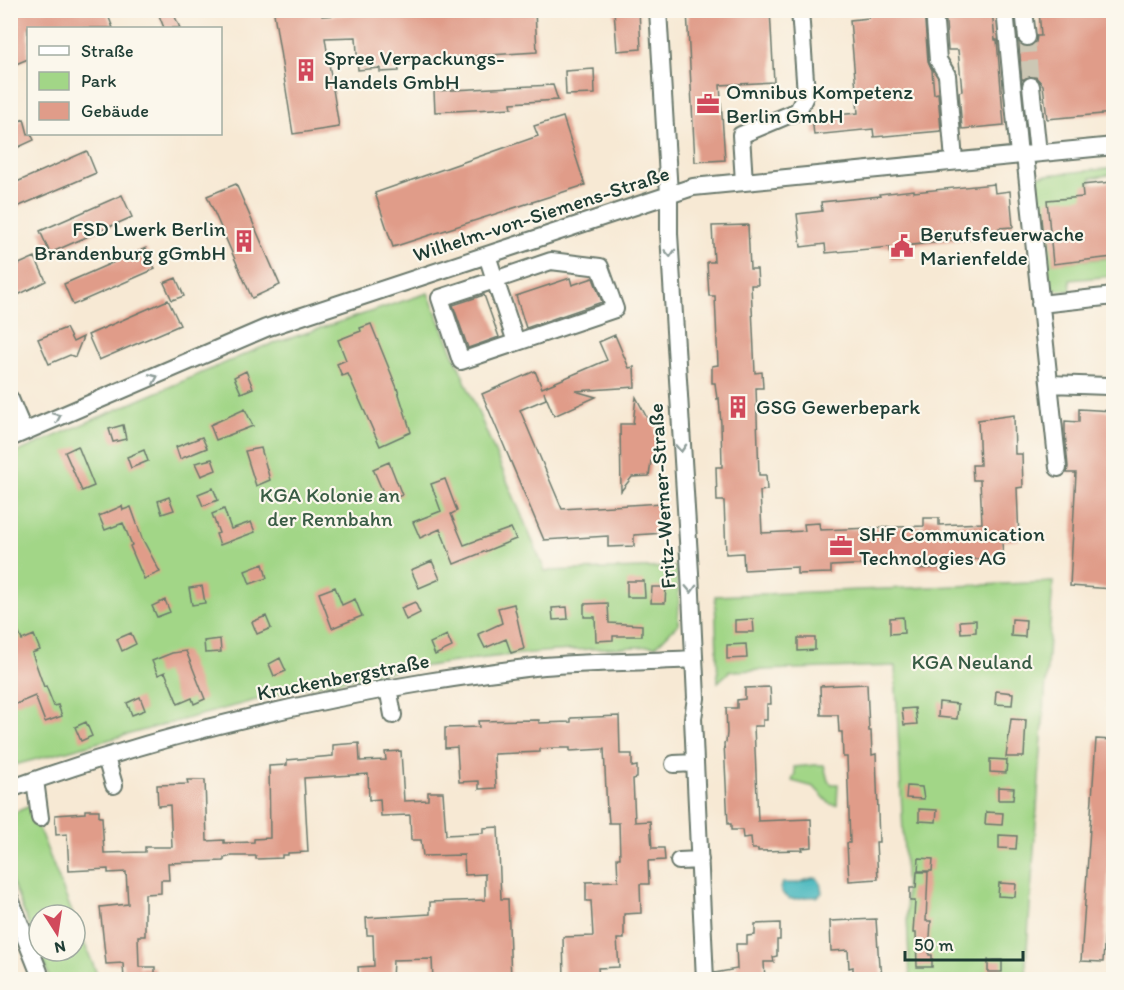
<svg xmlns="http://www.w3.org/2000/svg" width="1124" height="990" viewBox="0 0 1124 990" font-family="Itim,sans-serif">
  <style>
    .green { fill: #a2d687; stroke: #608a5e; stroke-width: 1.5 }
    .water { fill: #47b7be; stroke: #337a79; stroke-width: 1.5 }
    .building { fill: #e09c89 }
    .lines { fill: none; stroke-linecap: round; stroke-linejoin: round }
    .minor-tunnel { stroke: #ccc7b4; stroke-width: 16; stroke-dasharray: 16 8; stroke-linecap: butt }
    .minor-casing { stroke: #6b796c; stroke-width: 20 }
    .minor { stroke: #fff; stroke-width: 16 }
    .oneway { stroke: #8f9e9a }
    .labels { text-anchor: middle; stroke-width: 4.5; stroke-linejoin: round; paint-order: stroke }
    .poi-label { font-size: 21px; fill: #1f3d34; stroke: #fbf7ec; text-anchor: start }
    .street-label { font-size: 21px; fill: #1f3d34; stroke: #fbf7ec }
    .park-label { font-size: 21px; fill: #395c45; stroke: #fbf7ec }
  </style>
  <rect width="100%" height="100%" fill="#fbf7ec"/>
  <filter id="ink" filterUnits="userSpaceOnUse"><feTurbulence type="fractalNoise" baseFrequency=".0167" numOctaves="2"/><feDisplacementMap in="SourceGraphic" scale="12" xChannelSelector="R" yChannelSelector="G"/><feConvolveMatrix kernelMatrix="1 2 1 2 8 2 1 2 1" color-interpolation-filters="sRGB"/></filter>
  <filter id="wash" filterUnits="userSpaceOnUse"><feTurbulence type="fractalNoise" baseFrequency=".008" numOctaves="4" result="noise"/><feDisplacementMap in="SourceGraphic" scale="24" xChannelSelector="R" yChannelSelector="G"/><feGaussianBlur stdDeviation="1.35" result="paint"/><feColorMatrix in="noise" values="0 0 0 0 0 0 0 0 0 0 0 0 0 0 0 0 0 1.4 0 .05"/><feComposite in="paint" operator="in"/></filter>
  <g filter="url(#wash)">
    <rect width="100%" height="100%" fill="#f7e9d4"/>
    <path class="green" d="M1113 168V174L1091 178C1091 187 1060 249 1053 263L1109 258 1110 268H1113V276L1070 280 1071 291 1055 290 1047 282 1037 176Z
      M428 293 545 571 676 567 679 599 678 624 656 646C618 648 580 649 542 652 461 659 381 673 301 688L11 766V455L260 348Z
      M1053 582 1026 963 1027 979H910L895 666 730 671 718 682 715 596Z
      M815 765H824L828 781 832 784H838L837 805 830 804 814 787 792 781 795 773 794 767Z
      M30 806 73 915H39V951H75V920L99 979H50L11 879V814Z"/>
    <path class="water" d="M812 878H817L820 882 822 893 817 897C800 894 788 908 780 888L783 883H797Z"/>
    <g id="blocks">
      <path class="building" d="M10 10H106L113 28H28V59L16 64 10 52Z
        M157 10H172L180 28H164Z
        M288 10H321L322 16 355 14V10H535L537 52 398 61 399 71 380 72V68L358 70 356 37 325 38 339 127 293 134 274 13Z
        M614 10H639L641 49 617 51Z
        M687 10H770L774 82 720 85 725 160 695 162Z
        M868 10H924L928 61 932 70 934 94 938 93 941 131 874 137 873 129 814 135 812 117 858 113 850 20 869 18Z
        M945 10H992L995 40H997L1004 125 962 129 959 92 962 91 958 50H948Z
        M1039 10H1113V113L1047 119 1043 85 1035 76H1029L1022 80 1019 43 1029 47 1036 42 1037 36H1041Z
        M594 69 595 94 566 95 565 71Z
        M553 85 558 100 511 103 512 108 435 112 434 91Z
        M563 117 585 185 393 247 375 193 538 136 534 126Z
        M24 119 28 134H31L34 140 10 151V125Z
        M87 151 96 173 10 210V185Z
        M1111 182 1113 194V257L1053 264 1047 200 1083 197 1082 185Z
        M236 184 280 285 252 298 207 196Z
        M994 184 995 193 1010 191 1013 227 999 228 1000 236 903 246 904 260 891 261 890 247 826 253 825 244 801 247 797 214 822 211 821 202 880 196 879 194 914 190V192Z
        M122 195 132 217 50 253 40 231Z
        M748 225 750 269H757L758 285H751L755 373 762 372 763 388H756L759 475H766L767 490 760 491 762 533 805 531 804 524 819 523 820 530 924 526V518H939V525L982 523 980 480H973L972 465H980L978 420 1014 415 1015 454H1022L1023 487 1017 488 1019 540 1002 541 1003 558 950 560 951 567 917 569V562L831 566V573L797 574V567L744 570 743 553 726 554 724 501H717L716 467H722L721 424 719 398 717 399 715 383H712V366L718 365 715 296H709L707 262H714L712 226Z
        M146 248 155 269 73 305 64 284Z
        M35 257 46 281 10 299V268Z
        M176 278 184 296 172 300 164 283Z
        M570 278 572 285 593 278 602 302 526 328 516 296Z
        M484 295 499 337 468 348 453 305Z
        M168 300 180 325 99 360 88 335Z
        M371 324 397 388 411 432 380 446 348 374 342 376 337 364 346 360 338 340 361 331 360 328Z
        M66 328 73 342 83 337 75 357 70 355 49 364 38 339Z
        M615 335 629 368 634 367 635 387 575 391 596 397 554 416 544 392 546 399 520 410 562 509 663 503 664 533 634 535V546L608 547V536L544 540 482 394 535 371 542 388 607 360 599 342Z
        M246 371 253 388 241 393 234 377Z
        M636 397 647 418H655L657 461H651L649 476 632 477 621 491 620 424H633Z
        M245 409 253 426 216 440 210 425Z
        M1079 409 1113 411V589L1070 586 1076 473H1067L1068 467 1065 432V421L1079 422Z
        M123 425 126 439 113 442 109 429Z
        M202 437 207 448 180 459 176 447Z
        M78 446 94 486 82 491 65 452Z
        M261 448 270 480 256 486 245 451Z
        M144 450 148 461 131 468 127 457Z
        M212 459 216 470 201 476 195 463Z
        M389 462 402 495 387 501 373 469Z
        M445 479 457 511 451 514 464 545 511 528 516 539 454 564 440 529 420 538 413 522 441 511 431 484Z
        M213 488 218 500 203 506 198 494Z
        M169 497 174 510 162 514 158 501Z
        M122 506 123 510 131 507 142 538 160 572 144 579 130 546 132 545 123 523 105 530 99 516Z
        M224 509 231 529 251 522 255 532 220 545 216 534 219 533 212 514Z
        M432 561 440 579 419 588 411 570Z
        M263 564 267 578 250 584 245 571Z
        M627 581H644L645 597H627Z
        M202 586 205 603 192 605 189 588Z
        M335 587 342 605 355 599 362 616 332 628 319 593Z
        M652 587H666L665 603H651Z
        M165 600 170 612 157 617 152 606Z
        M415 602 420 613 406 620 401 608Z
        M608 603 609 623 642 625V636H613V640L596 641 595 617H584V604Z
        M514 604 524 649 511 653 506 639 485 648 478 634 502 623 498 608Z
        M567 607 568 619 553 620 552 608Z
        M10 614 22 640 34 635 40 650 32 653 44 687 46 686 54 706 58 705 62 716 45 722 35 696 14 705 10 697Z
        M266 616 271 628 257 634 252 622Z
        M903 617 904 633 890 634V618Z
        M753 619 754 632H735V620Z
        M1012 619 1026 620 1025 637 1011 636Z
        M976 620V632L961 633 960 621Z
        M131 633 136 644 122 651 117 639Z
        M447 635 452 647 435 655 430 643Z
        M798 638H815V650L798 651Z
        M220 639 221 652 205 653 204 641Z
        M746 644 747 658 727 659V645Z
        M186 651 205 699 194 704 192 698 178 704 165 672 158 675 152 661 172 653Z
        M280 658 286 671 274 676 269 664Z
        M867 684 869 731H871L872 755 876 754 879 842H876L878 879 849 881 847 843H850L847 757H843L842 732H839L838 715H821L820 686Z
        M770 687 771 704H767V720H763V726H754L758 821 811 819 812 847 802 848 803 850 758 851V849H752L751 837 743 838 742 830H731V824H728L724 743 726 742 727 733 726 708H737V700L745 699V688Z
        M996 691 1013 693 1012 705 995 704Z
        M140 697 145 710 132 715 127 703Z
        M939 702 958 704 957 719 938 717Z
        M915 708 917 724 904 725 902 709Z
        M619 716 620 754H632V767L637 766V778L633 779 635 822 650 821 652 848H664L665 860 648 861 649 884H640L641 913 624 914V939H617L619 967 598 968 599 980H564L563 937 593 936 591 901H586V882L618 881 617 858H620L619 823H609L608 810 607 811 604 749 570 751V748H554L540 749V752L494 754 496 788 479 789V781L459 782 457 747 445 748V728L479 727 478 721 539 720V723L571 722V718Z
        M1011 719 1026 720 1024 757H1006Z
        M86 722 92 736 81 741 75 727Z
        M1096 739 1113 740V801L1103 962 1081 961Z
        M359 743 360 761 386 760 385 752 401 751 404 801 428 800V792H443L446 835 483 833V828L498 827 501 899H508L511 980H433L432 959 393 960 392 980H359L358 967 374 966 373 935H367L366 918 430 914V902L485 900V874L465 875 464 855 423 856 421 840H411L410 815 381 816 380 799 369 800 368 774 304 778 308 852 288 853V855H282V858L256 859V856H232L224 858V861L168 863 169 880H161V893L145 894V936H138L139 967H155V980H124L123 963 106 964 100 907 128 904 126 872 108 873V869L69 871 67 834 56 835 55 815 85 813V810H99V817H102L104 853 145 852V847H172L170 805 158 806 157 785 188 784 187 780H205L207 841 224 840V843L254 842V839L270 838 269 766 287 765V760L333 756V745Z
        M990 759 1007 760 1006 773 990 772Z
        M907 786 922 787 924 799 906 798Z
        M998 787 1014 788 1013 800H998Z
        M919 809 937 810 936 822 919 821Z
        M986 812 1003 813 1002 825 985 824Z
        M999 835 1017 836 1016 849 999 848Z
        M919 858 933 859 932 871H918Z
        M917 872H928L926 921H931L929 955H932V967H917L916 933H913L915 901H910V888H916Z
        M999 883 1016 884 1015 897 998 896Z
        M876 919 879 966H881L882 980H853V967L849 968 848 950 831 951 830 921Z
        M780 923V940H777V956L773 957 774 962H764L765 980H715V973L737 969 736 944H747V936L755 935V924Z
        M988 960H1002V972H988Z"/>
    </g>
  </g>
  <g filter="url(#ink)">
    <use href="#blocks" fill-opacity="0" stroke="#6b796c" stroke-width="1.5"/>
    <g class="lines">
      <path class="minor-tunnel" d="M1027 37 1031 86"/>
      <g class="minor-casing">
        <path id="minor" d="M658 10 669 194V234L690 573 696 698 693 718 705 980
          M934 10 938 60 947 75 954 161
          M1005 10 1019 155
          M1024 10 1027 37
          M1031 86 1038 153
          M1025 155 1058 468
          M744 182 741 135 798 111 806 94 800 10
          M487 255 495 280 551 261 600 267 615 309 461 361 440 298 495 280 516 342
          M1040 304 1114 296
          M1050 384 1108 386
          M10 399 24 432
          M10 438 266 328 693 187 1114 146
          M388 688 393 715
          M106 758 114 785
          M674 764 695 763
          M35 780 40 818
          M10 789C145 740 286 705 427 682 466 676 505 670 544 666 593 662 644 662 693 659
          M679 861 700 860
          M10 899 39 972 38 980"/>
      </g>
      <use href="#minor" class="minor"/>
    </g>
    <defs><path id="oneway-chevron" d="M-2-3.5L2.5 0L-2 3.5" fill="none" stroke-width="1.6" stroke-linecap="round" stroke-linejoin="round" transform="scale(1.5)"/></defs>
    <g class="oneway">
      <use href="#oneway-chevron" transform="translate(670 253) rotate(87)"/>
      <use href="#oneway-chevron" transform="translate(154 378) rotate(-23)"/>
      <use href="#oneway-chevron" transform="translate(57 417) rotate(-24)"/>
      <use href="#oneway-chevron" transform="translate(681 448) rotate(87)"/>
      <use href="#oneway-chevron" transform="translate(691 589) rotate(88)"/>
    </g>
  </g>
  <defs>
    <g id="building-bare" transform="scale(1.8)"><path d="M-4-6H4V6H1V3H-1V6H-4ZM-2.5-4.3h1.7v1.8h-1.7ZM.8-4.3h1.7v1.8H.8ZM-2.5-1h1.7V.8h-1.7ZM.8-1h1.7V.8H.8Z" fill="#d1495b" stroke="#fbf7ec" stroke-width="2.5" paint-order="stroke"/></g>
    <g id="office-bare" transform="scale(1.8)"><path d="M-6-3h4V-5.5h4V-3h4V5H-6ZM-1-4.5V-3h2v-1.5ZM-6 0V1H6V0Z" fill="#d1495b" stroke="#fbf7ec" stroke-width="2.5" paint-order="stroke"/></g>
    <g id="civic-bare" transform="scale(1.8)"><path d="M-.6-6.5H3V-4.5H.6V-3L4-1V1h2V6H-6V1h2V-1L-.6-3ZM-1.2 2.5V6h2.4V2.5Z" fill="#d1495b" stroke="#fbf7ec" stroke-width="2.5" paint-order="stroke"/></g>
  </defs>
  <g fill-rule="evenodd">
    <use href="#building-bare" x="306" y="70"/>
    <use href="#office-bare" x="708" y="104"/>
    <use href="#building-bare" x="244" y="241"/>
    <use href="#civic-bare" x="902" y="246"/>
    <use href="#building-bare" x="738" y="407"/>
    <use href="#office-bare" x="841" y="546"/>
  </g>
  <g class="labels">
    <g class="poi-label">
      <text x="324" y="65">Spree Verpackungs-<tspan x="324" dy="24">Handels GmbH</tspan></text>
      <text x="726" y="99">Omnibus Kompetenz<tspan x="726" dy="24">Berlin GmbH</tspan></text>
      <text x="226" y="236" text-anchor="end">FSD Lwerk Berlin<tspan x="226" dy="24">Brandenburg gGmbH</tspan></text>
      <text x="920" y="241">Berufsfeuerwache<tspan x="920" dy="24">Marienfelde</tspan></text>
      <text x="756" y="414">GSG Gewerbepark</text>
      <text x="859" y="541">SHF Communication<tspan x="859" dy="24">Technologies AG</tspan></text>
    </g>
    <g class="street-label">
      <text transform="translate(541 214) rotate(-18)" y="7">Wilhelm-von-Siemens-Straße</text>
      <text transform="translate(662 496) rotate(-94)" y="7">Fritz-Werner-Straße</text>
      <text transform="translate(343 677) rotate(-11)" y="7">Kruckenbergstraße</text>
    </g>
    <g class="park-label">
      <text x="330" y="502">KGA Kolonie an<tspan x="330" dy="24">der Rennbahn</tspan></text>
      <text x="972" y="669">KGA Neuland</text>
    </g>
  </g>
  <rect width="1124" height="990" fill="none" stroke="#fbf7ec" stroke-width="36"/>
  <rect x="27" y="27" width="195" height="108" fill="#fbf7ec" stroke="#a3ada2" stroke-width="1.5"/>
  <rect x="39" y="46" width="30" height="9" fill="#ffffff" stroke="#a3ada2" stroke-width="1.5"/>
  <text x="81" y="57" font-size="18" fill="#1f3d34">Straße</text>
  <rect x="39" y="72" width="30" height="18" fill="#a2d687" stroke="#a3ada2" stroke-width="1.5"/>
  <text x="81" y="87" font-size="18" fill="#1f3d34">Park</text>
  <rect x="39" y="102" width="30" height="18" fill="#e09c89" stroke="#a3ada2" stroke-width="1.5"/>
  <text x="81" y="117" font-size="18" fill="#1f3d34">Gebäude</text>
  <g transform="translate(57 933) rotate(168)"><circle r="28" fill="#fbf7ec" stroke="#a3ada2" stroke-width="1.5"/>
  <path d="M0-4.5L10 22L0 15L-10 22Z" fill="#d1495b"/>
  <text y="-9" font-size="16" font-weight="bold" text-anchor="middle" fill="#1f3d34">N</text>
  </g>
  <path d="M905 951v9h118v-9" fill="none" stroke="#1f3d34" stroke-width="3"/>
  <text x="914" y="951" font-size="18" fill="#1f3d34" stroke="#fbf7ec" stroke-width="4.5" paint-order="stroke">50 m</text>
</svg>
